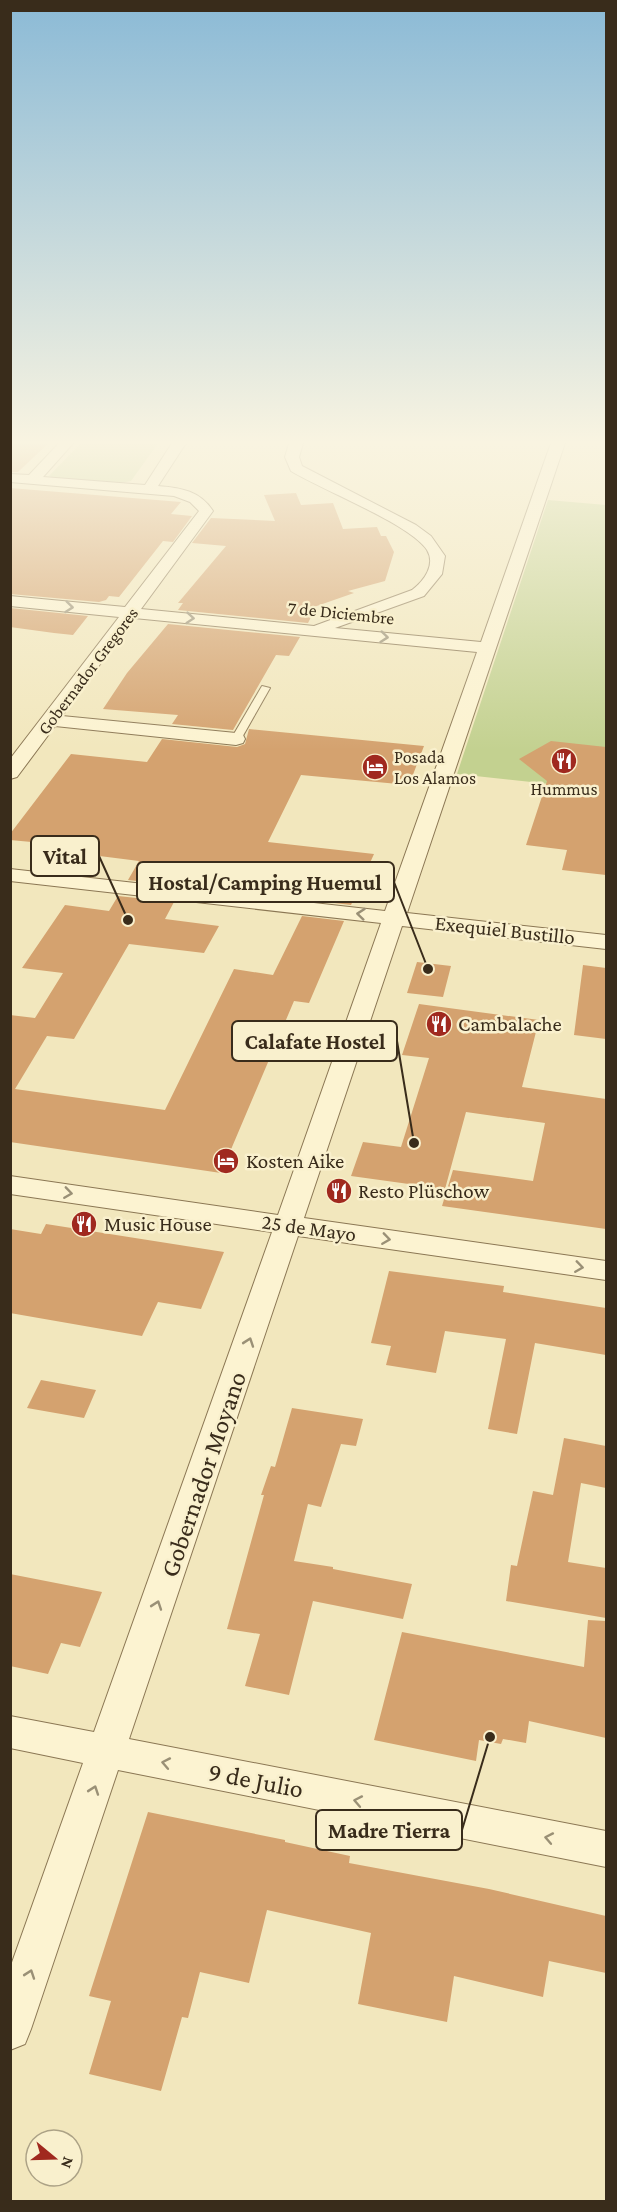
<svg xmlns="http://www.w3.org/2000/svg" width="617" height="2212" viewBox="0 0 617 2212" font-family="'Crimson Pro',serif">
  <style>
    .green { fill: #c3d190 }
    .building { fill: #d4a26f }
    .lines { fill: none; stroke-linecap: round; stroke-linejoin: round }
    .service-casing { stroke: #8b7754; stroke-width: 2 }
    .minor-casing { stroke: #8b7754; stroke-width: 2 }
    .service { fill: #fcf3d1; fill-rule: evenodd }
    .minor { fill: #fcf3d1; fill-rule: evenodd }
    .oneway { stroke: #9a9076 }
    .labels { text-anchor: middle; stroke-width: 5; stroke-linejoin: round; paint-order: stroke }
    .far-street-label { font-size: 18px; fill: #392c1b; stroke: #f9f0cd }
    .far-poi-label { font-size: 18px; fill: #392c1b; stroke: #f9f0cd; text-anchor: start }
    .street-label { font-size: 21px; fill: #392c1b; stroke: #f9f0cd }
    .poi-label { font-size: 21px; fill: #392c1b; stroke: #f9f0cd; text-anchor: start }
    .near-street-label { font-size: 26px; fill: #392c1b; stroke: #f9f0cd }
    .leader { fill: none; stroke: #392c1b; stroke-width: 2 }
    .callout-dot { fill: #392c1b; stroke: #f9f0cd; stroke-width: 2 }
    .callout { fill: #f9f0cd; stroke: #392c1b; stroke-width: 2 }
    .callout-label { font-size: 22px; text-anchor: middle; font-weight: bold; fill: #392c1b }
  </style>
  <rect width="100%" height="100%" fill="#f2e7bd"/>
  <path class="green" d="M86 440H156L159 442 131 481 115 484 56 479 49 476 82 442Z
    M548 500 606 505V790L457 774Z"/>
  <path class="building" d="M10 440H52L18 472H10Z
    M10 488 181 502 171 514 192 516 173 542 163 541 119 597 109 596 106 600 99 602 10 594Z
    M296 493 301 505 333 503 343 529 377 527 381 536H386L394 552 385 581 348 591 354 593 311 608 313 613 308 623 178 610 183 603H178L226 546 192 543 211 518 275 521 264 495Z
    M10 608 88 616 73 635 54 633 10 627Z
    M168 624 300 637 289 656 276 655 233 730 172 724 178 715 103 709 127 673Z
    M249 729 424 746 409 785 301 775 268 842 374 854 351 905 310 900 317 885 190 871 182 886 128 880 139 861 60 851 64 845 10 840V834L71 754 147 762 162 739 237 747 245 744Z
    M551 741 606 747V875L562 870 567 850 526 845 547 781 519 759Z
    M118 896 174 902 165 919 219 926 204 953 129 944 74 1039 47 1036 15 1089 165 1110 234 969 273 975 302 916 344 921 309 1003 294 1001 221 1173 10 1142V1015L35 1018 63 973 22 968 65 905 109 911Z
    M417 962 451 966 443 997 407 993Z
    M583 965 606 968V1039L574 1035Z
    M419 1004 539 1020 522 1087 606 1099V1229L442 1206 453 1170 533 1181 545 1123 466 1112 445 1189 351 1176 363 1142 401 1147 429 1058 402 1055Z
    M46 1224 224 1252 201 1309 158 1302 142 1336 10 1313V1229L41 1234Z
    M389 1271 504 1286 503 1292 606 1308V1355L535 1343 517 1434 488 1429 506 1339 445 1331 436 1373 386 1365 391 1346 371 1343Z
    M41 1380 96 1390 84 1418 27 1408Z
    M292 1408 363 1419 356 1446 341 1444 321 1507 308 1504 294 1561 333 1567V1569L412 1584 403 1619 313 1601 289 1695 245 1686 260 1634 227 1629 264 1495H261L271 1466 275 1467Z
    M564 1438 606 1446V1488L581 1483 568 1562 606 1568V1618L506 1601 511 1565 517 1566 533 1491 553 1495Z
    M10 1574 102 1592 80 1647 61 1643 48 1674 10 1666Z
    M588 1620 606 1621V1738L529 1721 526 1743 503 1739 501 1744 479 1740 476 1761 374 1740 402 1632 584 1667Z
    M148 1812 285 1840V1842L350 1856 349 1863 489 1889 606 1916V1973L549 1961 543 1997 454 1976 447 2022 358 2004 371 1933 267 1910 249 1983 200 1972 188 2018 182 2017 161 2091 89 2074 111 2001 89 1996Z"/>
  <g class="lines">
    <g class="service-casing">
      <path id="service" d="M262 686 270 688 240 741H232L231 739Z"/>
    </g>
    <g class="minor-casing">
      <path id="minor" d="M62 440H76L43 477 145 485 174 440H188L158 486C182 488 200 491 213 511L141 609 314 626 412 590C424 581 436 565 427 550 410 524 322 490 291 471L285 457 290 440H304L299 457 302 466 416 525 431 536 445 556 442 574 424 596 335 628 481 642 552 440H566L407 913 606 935V949L402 926 304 1218 606 1261V1280L298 1236 129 1739 606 1831V1867L118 1770 31 2029 25 2044 10 2050V1968L83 1763 10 1748V1716L94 1732 272 1232 10 1194V1176L278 1215 381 923 10 881V869L385 911 477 652 134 618 62 716 236 733 243 735 245 739 243 743 236 745 55 726 17 777 10 779V759L119 617 10 606V596L125 607 199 511 190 502 174 496 10 482V474L29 475Z"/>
    </g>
    <use href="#service" class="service"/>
    <use href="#minor" class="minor"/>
  </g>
  <defs><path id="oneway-chevron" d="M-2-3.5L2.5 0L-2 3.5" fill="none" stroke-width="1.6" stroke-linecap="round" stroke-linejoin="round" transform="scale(1.5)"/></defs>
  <g class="oneway">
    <use href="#oneway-chevron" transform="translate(69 607) rotate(6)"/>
    <use href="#oneway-chevron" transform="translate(190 618) rotate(5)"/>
    <use href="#oneway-chevron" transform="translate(384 637) rotate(6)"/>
    <use href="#oneway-chevron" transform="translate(361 914) rotate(-174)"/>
    <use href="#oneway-chevron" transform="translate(68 1193) rotate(8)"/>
    <use href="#oneway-chevron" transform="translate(386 1239) rotate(8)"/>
    <use href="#oneway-chevron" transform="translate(579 1267) rotate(8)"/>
    <use href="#oneway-chevron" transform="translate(249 1342) rotate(-71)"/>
    <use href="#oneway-chevron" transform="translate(157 1605) rotate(-71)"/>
    <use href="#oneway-chevron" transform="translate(166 1763) rotate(-169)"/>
    <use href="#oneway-chevron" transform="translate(94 1790) rotate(-71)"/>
    <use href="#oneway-chevron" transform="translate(358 1801) rotate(-169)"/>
    <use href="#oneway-chevron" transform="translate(549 1838) rotate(-169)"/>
    <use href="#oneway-chevron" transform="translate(30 1974) rotate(-71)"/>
  </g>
  <linearGradient id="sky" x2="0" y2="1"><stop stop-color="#8bbad6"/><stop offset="0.59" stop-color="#f9f4e1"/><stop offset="1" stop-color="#f9f4e1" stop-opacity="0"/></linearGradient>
  <rect width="617" height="750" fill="url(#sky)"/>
  <defs>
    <g id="restaurant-disc" transform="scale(1.35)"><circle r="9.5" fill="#a0291f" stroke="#f9f0cd"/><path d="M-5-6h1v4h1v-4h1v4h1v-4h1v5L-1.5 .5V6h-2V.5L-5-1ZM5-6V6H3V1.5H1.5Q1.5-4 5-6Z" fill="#fff"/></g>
    <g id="hotel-disc" transform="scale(1.35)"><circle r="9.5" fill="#a0291f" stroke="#f9f0cd"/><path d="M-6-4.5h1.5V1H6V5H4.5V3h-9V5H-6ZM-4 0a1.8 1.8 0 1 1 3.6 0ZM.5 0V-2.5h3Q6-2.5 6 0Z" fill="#fff"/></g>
  </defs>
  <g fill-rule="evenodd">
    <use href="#restaurant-disc" x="564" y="761"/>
    <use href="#hotel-disc" x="375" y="767"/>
    <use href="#restaurant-disc" x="439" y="1024"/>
    <use href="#hotel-disc" x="226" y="1161"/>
    <use href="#restaurant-disc" x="339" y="1191"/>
    <use href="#restaurant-disc" x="84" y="1224"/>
  </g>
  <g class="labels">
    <g class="far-street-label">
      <text transform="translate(341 613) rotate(6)" y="6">7 de Diciembre</text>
      <text transform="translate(88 671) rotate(-53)" y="6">Gobernador Gregores</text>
    </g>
    <g class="far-poi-label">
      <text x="394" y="763">Posada<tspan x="394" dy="21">Los Alamos</tspan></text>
      <text x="564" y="795" text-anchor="middle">Hummus</text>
    </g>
    <g class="street-label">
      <text transform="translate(505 930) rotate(6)" y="7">Exequiel Bustillo</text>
      <text transform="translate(309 1228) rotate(8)" y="7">25 de Mayo</text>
    </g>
    <g class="poi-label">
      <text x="458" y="1031">Cambalache</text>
      <text x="246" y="1168">Kosten Aike</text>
      <text x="358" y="1198">Resto Plüschow</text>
      <text x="104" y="1231">Music House</text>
    </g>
    <g class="near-street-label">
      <text transform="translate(203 1474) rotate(-71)" y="9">Gobernador Moyano</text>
      <text transform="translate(256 1780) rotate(11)" y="9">9 de Julio</text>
    </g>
  </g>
  <path class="leader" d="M128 920L99 856M428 969L394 882M414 1143L397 1041M490 1737L462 1830"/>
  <g class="callout-dot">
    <circle cx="128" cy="920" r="6"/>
    <circle cx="428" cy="969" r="6"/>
    <circle cx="414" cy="1143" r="6"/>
    <circle cx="490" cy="1737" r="6"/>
  </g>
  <g class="callout">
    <rect x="31" y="836" width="68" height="40" rx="6"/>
    <rect x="137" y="862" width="257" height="40" rx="6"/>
    <rect x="232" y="1021" width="165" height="40" rx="6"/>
    <rect x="316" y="1810" width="146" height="40" rx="6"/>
  </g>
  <g class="callout-label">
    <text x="65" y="864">Vital</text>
    <text x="265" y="890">Hostal/Camping Huemul</text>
    <text x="315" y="1049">Calafate Hostel</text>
    <text x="389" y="1838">Madre Tierra</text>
  </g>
  <rect width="617" height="2212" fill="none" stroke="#392c1b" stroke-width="24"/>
  <g transform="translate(54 2158) rotate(109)"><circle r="28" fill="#f9f0cd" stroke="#aca286" stroke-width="1.5"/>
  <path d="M0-4.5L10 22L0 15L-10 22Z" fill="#a0291f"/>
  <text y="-9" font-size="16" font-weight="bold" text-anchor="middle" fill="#392c1b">N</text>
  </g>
</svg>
